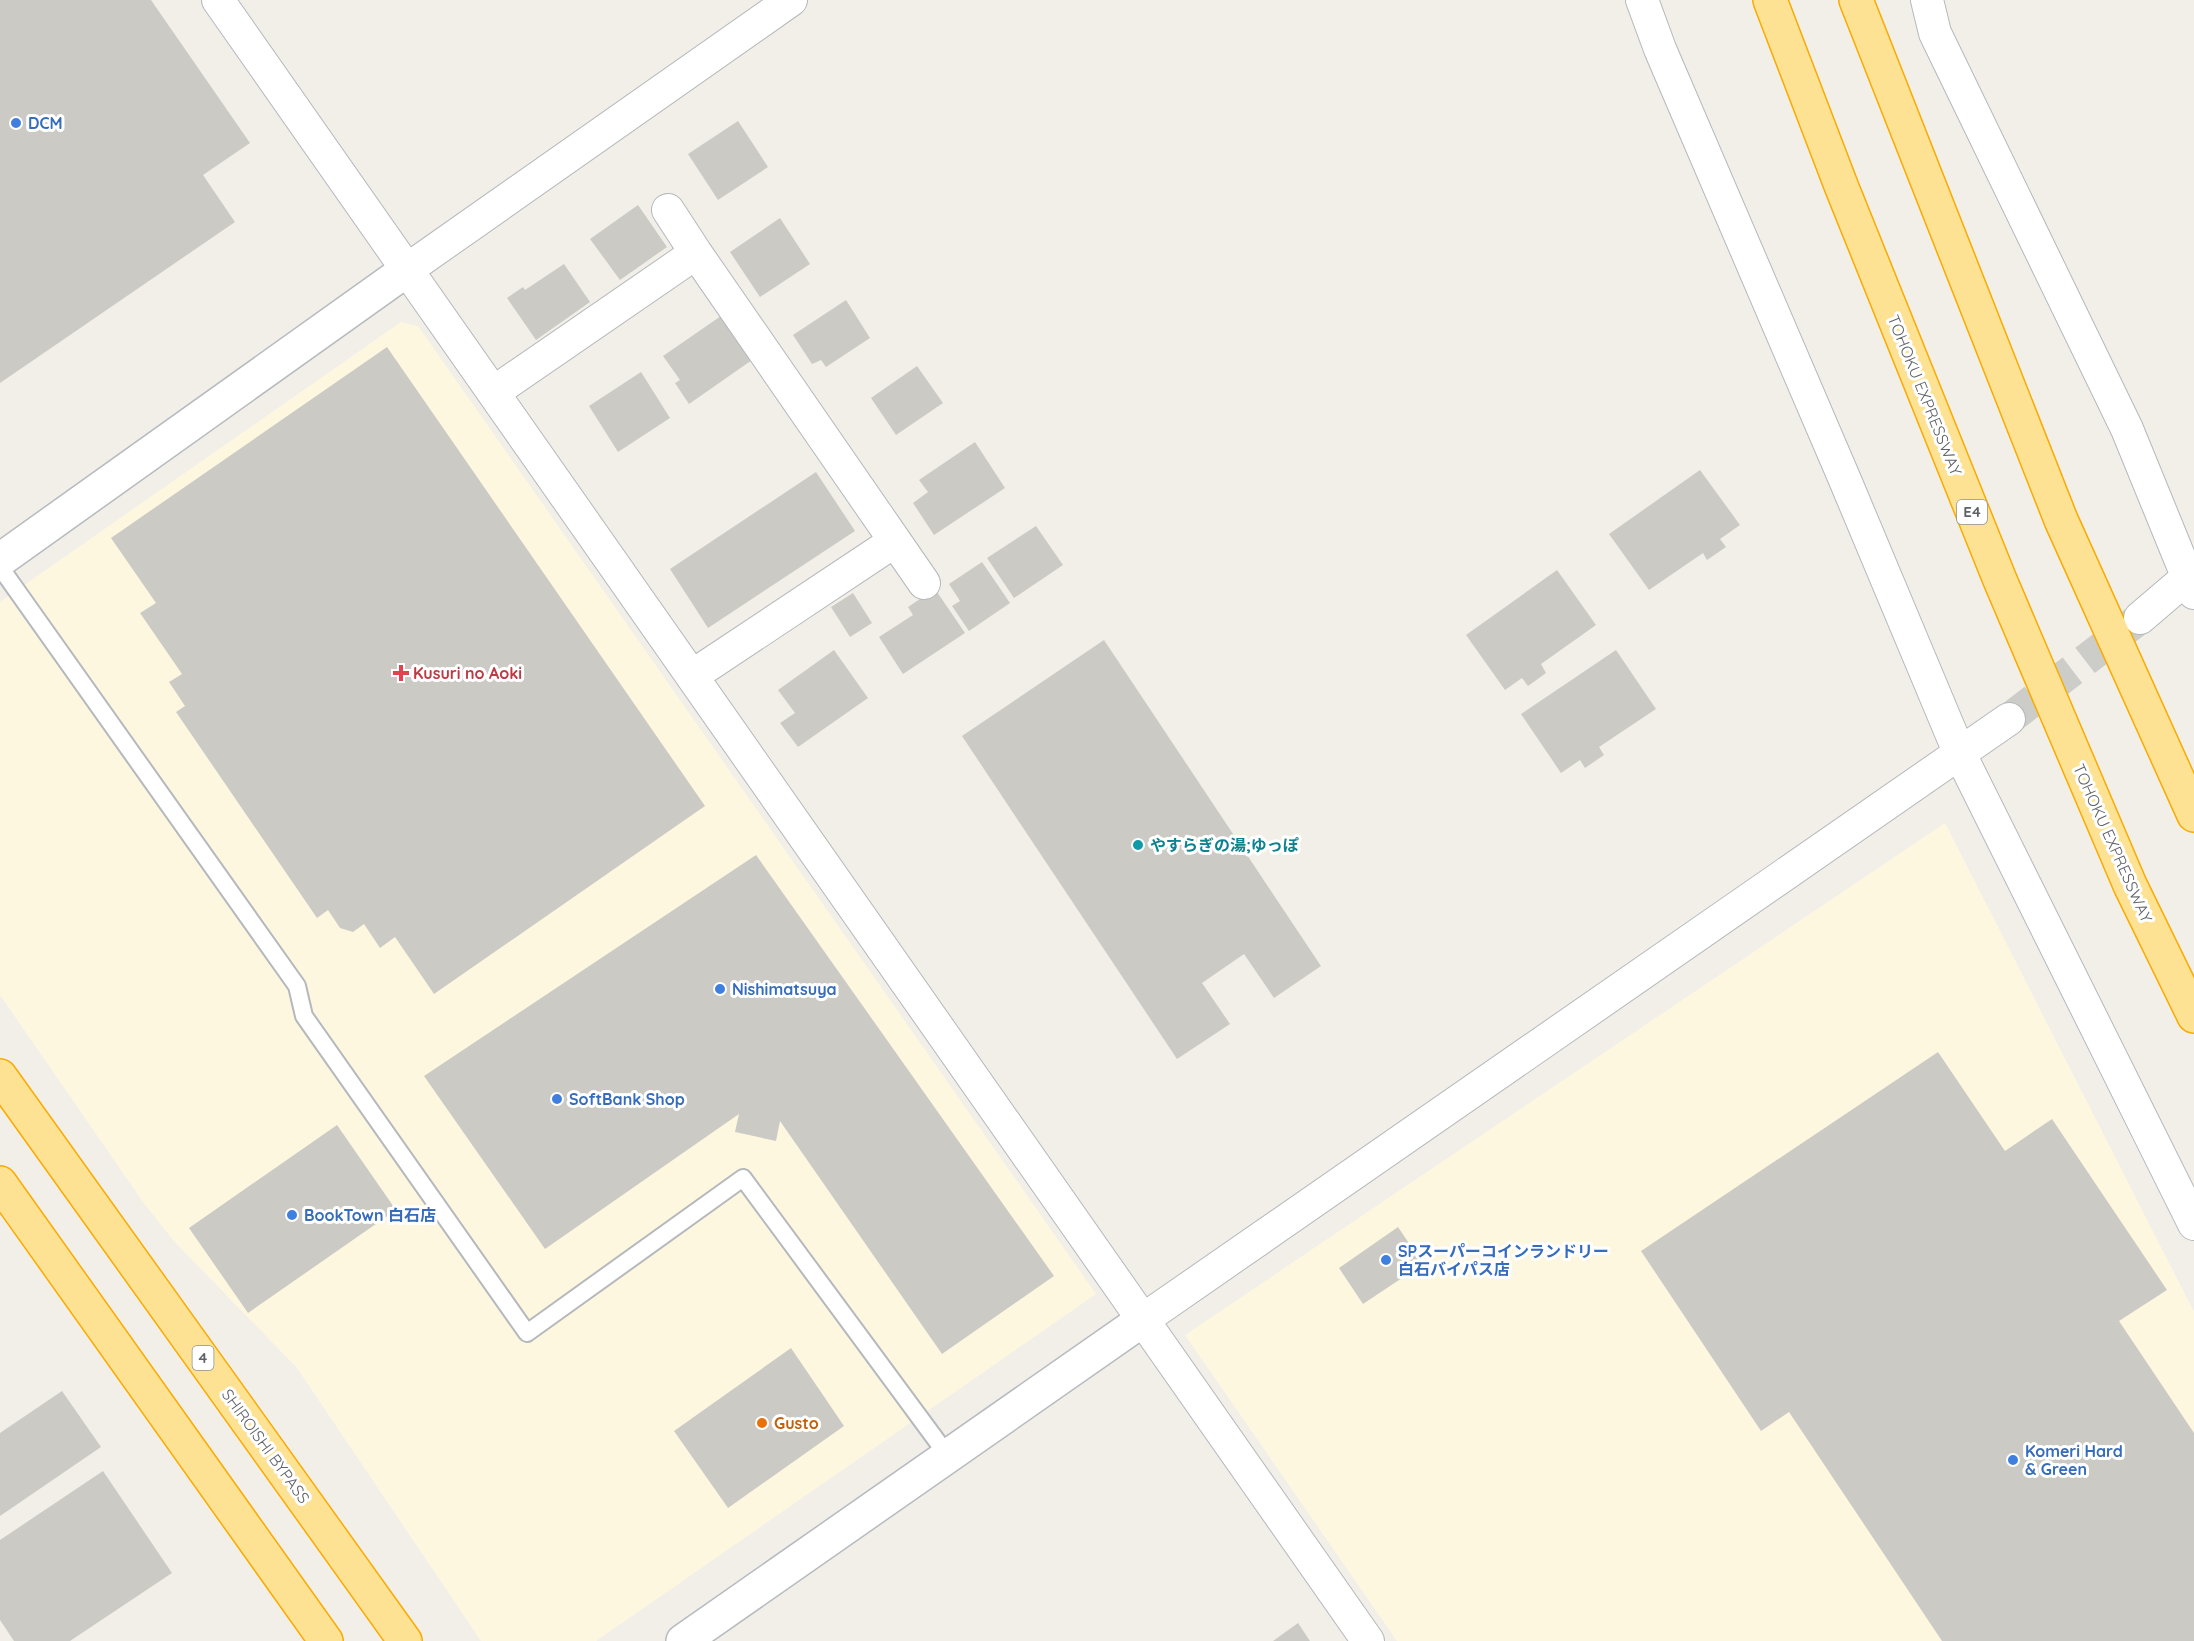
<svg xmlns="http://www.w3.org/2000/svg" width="2194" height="1641" viewBox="0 0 2194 1641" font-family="Quicksand,'Noto Sans JP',sans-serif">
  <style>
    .commercial { fill: #fef7e0 }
    .building { fill: #cccac5 }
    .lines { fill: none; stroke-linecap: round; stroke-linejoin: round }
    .street-tunnel { stroke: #ccccc8; stroke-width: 32; stroke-dasharray: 32 16; stroke-linecap: butt }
    .lane-casing { stroke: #b5b8bc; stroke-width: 20 }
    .street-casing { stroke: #b5b8bc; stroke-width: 34 }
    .secondary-casing { stroke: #b6babf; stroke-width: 36 }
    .highway-casing { stroke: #f9ab00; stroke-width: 36 }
    .lane { stroke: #fff; stroke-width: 16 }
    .street { stroke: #fff; stroke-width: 32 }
    .secondary { stroke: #fff; stroke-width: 33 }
    .highway { stroke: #fde293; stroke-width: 33 }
    .shop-dot { fill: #3f7fe0; stroke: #fff; stroke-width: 2 }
    .health-dot { fill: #e0444e; stroke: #fff; stroke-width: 2 }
    .culture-dot { fill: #0f9aa8; stroke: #fff; stroke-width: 2 }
    .food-dot { fill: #e8710a; stroke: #fff; stroke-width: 2 }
    .labels { text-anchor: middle; stroke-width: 6; stroke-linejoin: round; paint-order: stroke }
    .shield { fill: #fff; stroke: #8f9295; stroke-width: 1.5 }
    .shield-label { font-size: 15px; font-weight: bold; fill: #5f6368 }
    .shop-label { font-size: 16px; font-weight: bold; fill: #366cbe; stroke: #fff; text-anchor: start }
    .street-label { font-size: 16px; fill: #5f6368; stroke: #fff }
    .health-label { font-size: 16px; font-weight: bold; fill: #be3a42; stroke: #fff; text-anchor: start }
    .culture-label { font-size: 16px; font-weight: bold; fill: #0d838f; stroke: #fff; text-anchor: start }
    .food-label { font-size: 16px; font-weight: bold; fill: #c56008; stroke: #fff; text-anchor: start }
  </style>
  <rect width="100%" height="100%" fill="#f1efe8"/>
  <path class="commercial" d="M401 322 418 326 1096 1294 596 1641H481L297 1368 173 1240 143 1202 0 995V602Z
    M1945 823 2194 1312V1641H1397L1185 1335Z"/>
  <path class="building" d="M0 0H151L250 143 203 175 235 222 0 383Z
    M738 121 768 167 718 200 688 154Z
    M638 205 667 247 620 280 590 239Z
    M780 218 810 264 760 297 730 252Z
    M564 264 590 302 536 340 507 298 523 287 525 290Z
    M846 300 870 338 826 367 821 360 812 364 793 335Z
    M721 316 752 360 689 404 675 383 680 380 663 356Z
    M387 347 705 806 434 994 395 937 380 948 364 924 353 932 340 928 328 910 317 918 176 712 185 706 169 682 182 674 140 613 156 603 111 538Z
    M917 366 943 403 896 435 871 398Z
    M641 372 670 418 618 452 589 406Z
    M975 442 1005 488 934 535 913 503 928 492 919 480Z
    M1700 470 1740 525 1720 539 1726 547 1707 560 1703 553 1649 590 1609 534Z
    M816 472 855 531 708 628 670 569Z
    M1036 526 1063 565 1014 598 987 558Z
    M982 562 1010 603 969 631 952 606 960 601 949 584Z
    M1557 570 1596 625 1541 664 1546 673 1528 686 1522 678 1505 690 1466 635Z
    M935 589 965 633 903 674 879 637 913 615 908 607Z
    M853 593 872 623 850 637 831 607Z
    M1104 640 1321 966 1274 998 1244 954 1202 983 1230 1024 1177 1059 962 736Z
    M834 650 868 698 798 747 780 723 795 713 778 690Z
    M1616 650 1656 709 1599 747 1604 755 1585 768 1580 760 1561 773 1521 714Z
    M756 855 1054 1276 942 1354 780 1121 776 1141 735 1132 739 1114 545 1249 424 1076Z
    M1938 1052 2005 1151 2052 1119 2167 1290 2119 1321 2194 1433V1641H1942L1789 1412 1761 1431 1641 1251Z
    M337 1125 396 1210 248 1313 189 1228Z
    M1398 1227 1423 1264 1363 1304 1339 1268Z
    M791 1348 844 1426 728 1508 674 1431Z
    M62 1391 101 1447 0 1516V1433Z
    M103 1471 172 1573 70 1641H14L0 1620V1540Z
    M1298 1623 1310 1641H1273Z"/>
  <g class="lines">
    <path class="street-tunnel" d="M2009 719 2135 622"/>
    <g class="lane-casing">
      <path id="lane" d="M0 567 297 986 304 1016 527 1333 743 1178 948 1456"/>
    </g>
    <g class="street-casing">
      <path id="street" d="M218 0 1368 1641
        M1642 0 1660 49 1845 480 1959 752 2194 1224
        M1927 0 1935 33 2127 429 2194 593
        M668 210 696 253
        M408 269 791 0
        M494 392 696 253 895 541 692 676
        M895 541 924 583
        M2140 618 2194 572
        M1144 1319 2009 719"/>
    </g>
    <g class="secondary-casing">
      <path id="secondary" d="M0 560 408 269
        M683 1641 1144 1319"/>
    </g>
    <g class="highway-casing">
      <path id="highway" d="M1770 0 1842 188 2000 580 2130 885 2194 1016
        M1856 0 2061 520 2194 815
        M0 1076 405 1641
        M0 1183 326 1641"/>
    </g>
    <use href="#lane" class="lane"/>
    <use href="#street" class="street"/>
    <use href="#secondary" class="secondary"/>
    <use href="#highway" class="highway"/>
  </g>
  <g class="shop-dot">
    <circle cx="16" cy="123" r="6"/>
    <circle cx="720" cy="989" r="6"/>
    <circle cx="557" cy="1099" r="6"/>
    <circle cx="292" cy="1215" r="6"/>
    <circle cx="1386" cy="1260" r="6"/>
    <circle cx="2013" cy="1460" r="6"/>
  </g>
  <path class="health-dot" d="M398 664h6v6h6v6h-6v6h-6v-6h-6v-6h6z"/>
  <circle class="culture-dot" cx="1138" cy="845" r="6"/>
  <circle class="food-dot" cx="762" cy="1423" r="6"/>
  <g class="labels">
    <g class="shield">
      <rect x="1957" y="500" width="30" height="24" rx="4.5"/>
      <rect x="192.5" y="1346" width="21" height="24" rx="4.5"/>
    </g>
    <g class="shield-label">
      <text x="1972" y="517">E4</text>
      <text x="203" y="1363">4</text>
    </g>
    <g class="shop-label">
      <text x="28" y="129">DCM</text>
      <text x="732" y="995">Nishimatsuya</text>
      <text x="569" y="1105">SoftBank Shop</text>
      <text x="304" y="1221">BookTown 白石店</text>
      <text x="1398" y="1257">SPスーパーコインランドリー<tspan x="1398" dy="18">白石バイパス店</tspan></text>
      <text x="2025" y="1457">Komeri Hard<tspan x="2025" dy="18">&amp; Green</tspan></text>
    </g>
    <g class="street-label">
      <text transform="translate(1925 395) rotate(68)" y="6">TOHOKU EXPRESSWAY</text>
      <text transform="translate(2113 843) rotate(66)" y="6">TOHOKU EXPRESSWAY</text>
      <text transform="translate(266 1446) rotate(54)" y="6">SHIROISHI BYPASS</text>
    </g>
    <g class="health-label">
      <text x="413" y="679">Kusuri no Aoki</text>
    </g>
    <g class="culture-label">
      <text x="1150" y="851">やすらぎの湯;ゆっぽ</text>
    </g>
    <g class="food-label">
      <text x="774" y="1429">Gusto</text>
    </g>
  </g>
</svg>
